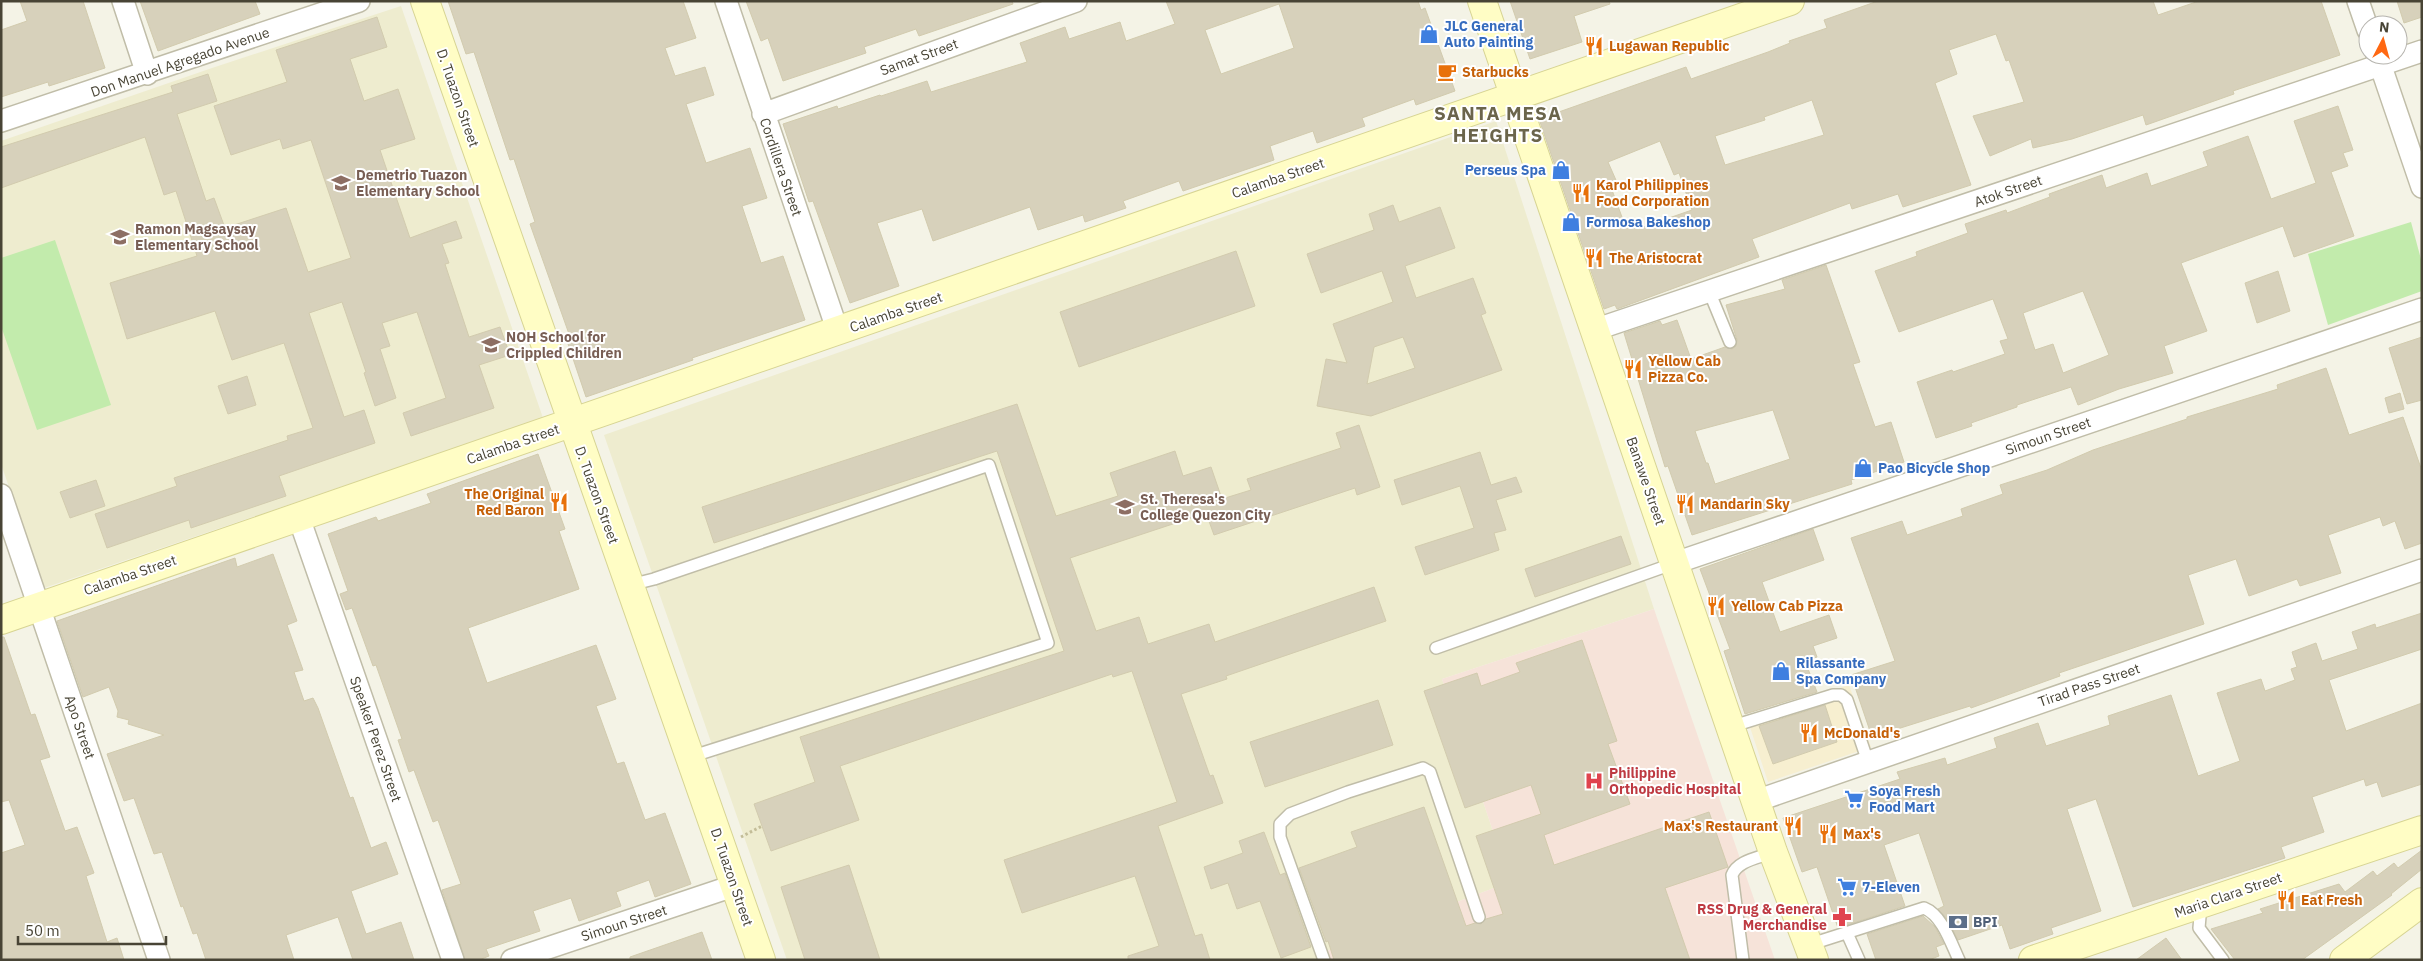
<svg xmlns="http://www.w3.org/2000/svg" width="2423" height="961" viewBox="0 0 2423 961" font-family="'IBM Plex Sans',sans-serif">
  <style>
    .commercial { fill: #f7efd0 }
    .education { fill: #eeeccf }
    .medical { fill: #f6e3d9 }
    .green { fill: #c2ebac }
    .building { fill: #d7d1bb; stroke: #d2cbae; fill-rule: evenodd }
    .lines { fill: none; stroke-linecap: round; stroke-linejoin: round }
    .lane-casing { stroke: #c0bda8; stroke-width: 14 }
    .street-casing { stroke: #c0bda8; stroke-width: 24 }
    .secondary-casing { stroke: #d7d493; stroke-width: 30 }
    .path { stroke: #c3bd98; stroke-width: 3; stroke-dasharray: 2.5 2.5; stroke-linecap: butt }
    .lane { stroke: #fff; stroke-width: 11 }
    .street { stroke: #fff; stroke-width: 21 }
    .secondary { stroke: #fffdc5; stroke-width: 28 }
    .labels { text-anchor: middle; stroke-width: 4; stroke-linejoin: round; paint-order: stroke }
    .shop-label { font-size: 14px; font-weight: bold; fill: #366cbe; stroke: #fff; text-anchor: start }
    .food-label { font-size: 14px; font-weight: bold; fill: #c56008; stroke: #fff; text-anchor: start }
    .street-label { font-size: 14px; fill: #484435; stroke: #fff }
    .education-label { font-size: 14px; font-weight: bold; fill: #785e54; stroke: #fff; text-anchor: start }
    .health-label { font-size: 14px; font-weight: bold; fill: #be3a42; stroke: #fff; text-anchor: start }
    .service-label { font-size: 14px; font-weight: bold; fill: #4e5e75; stroke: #fff; text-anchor: start }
    .district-label { font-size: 19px; font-weight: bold; letter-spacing: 1px; fill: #6b654b; stroke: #fff }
  </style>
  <rect width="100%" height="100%" fill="#f4f3e6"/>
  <path class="commercial" d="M1849 685 1871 747 1768 782 1747 718Z"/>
  <path class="education" d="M401 6 543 418 44 588 1 464V141L212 68Z
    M1496 121 1654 609 1442 679 1510 882 1316 955 1317 960H787L604 435Z"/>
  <path class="medical" d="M1654 609 1775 960H1317L1316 955 1510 882 1442 679Z"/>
  <path class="green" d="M2411 222 2422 263V291L2328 325 2308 254Z
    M55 240 111 405 37 430 1 326V258Z"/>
  <path class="building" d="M20 1H83L105 68 49 86 48 82 1 97V30L27 21Z
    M140 1H255L260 14 158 51Z
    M448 1H683L696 38 665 48 675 76 705 67 714 95 686 104 706 163 750 148 767 198 742 206 761 263 783 256 805 320 692 358 693 360 586 397 565 335 569 334 530 224 535 222 514 159 510 160 474 52 466 54Z
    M746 1H1012L1013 4 919 36 916 29 864 47 866 53 783 81 768 38 761 41Z
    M1166 1H1418L1421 10 1425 8 1455 91 1416 105 1414 99 1362 118 1365 126 1317 143 1313 131 1270 146 1274 160 1183 191 1179 181 1123 201 1126 208 1085 222 1083 215 1038 230 1030 207 933 241 922 209 877 223 899 286 850 303 813 201 809 202 783 124 837 106 838 109 880 95 881 96 927 81 931 92 1027 62 1020 43 1065 27 1069 39 1120 22 1126 41 1175 24ZM1279 4 1294 48 1221 74 1205 30Z
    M1510 1H1609L1610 4 1574 16 1582 42 1530 59Z
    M1878 1H2153L2158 15 2199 1H2321L2340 55 2233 91 2234 94 2146 125 2143 115 2072 139 2033 148 2031 139 1990 156 1973 116 2024 102 2009 60 2006 61 1996 34 1949 50 1957 74 1935 83 1971 185 1903 207 1898 194 1852 209 1850 203 1752 239 1759 257 1617 309 1615 305 1604 309 1539 119 1686 67 1691 79 1768 52 1790 43 1789 41 1827 28 1824 20ZM1812 100 1824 135 1725 165 1715 136 1765 120 1764 117ZM1660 141 1674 175 1679 173 1692 210 1640 228 1638 224 1626 228 1612 190 1619 187 1608 162Z
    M2397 1H2422V17L2404 23Z
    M377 17 387 47 350 59 364 101 398 89 415 139 380 150 410 238 456 221 462 238 442 244 449 263 445 264 469 337 500 327 510 355 479 365 494 408 411 436 403 413 446 398 417 312 382 323 390 346 380 349 396 398 375 406 364 373 366 372 342 302 309 313 344 417 364 410 375 443 279 476 286 496 191 528 189 520 107 548 95 514 177 486 174 478 288 440 287 436 313 428 284 343 232 360 215 311 127 339 110 283 197 256 176 191 164 195 145 137 1 188V147L173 92 171 86 208 74 217 101 177 114 206 201 214 198 225 228 286 208 308 272 351 258 311 140 283 149 280 139 231 155 214 106 287 82 276 50Z
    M2338 106 2353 150 2343 153 2348 166 2331 172 2354 236 2294 257 2283 226 2181 263 2207 331 2164 346 2173 373 2119 389 2078 405 2071 387 2017 405V407L1971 423 1972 426 1936 438 1917 382 1952 370 1953 372 2005 354 2000 341 2008 339 1993 299 1899 332 1875 271 1917 256 1916 252 1968 233 1965 224 2006 210 2007 213 2050 197 2049 194 2102 175 2106 188 2147 173 2151 186 2208 166 2203 152 2248 136 2271 199 2316 183 2294 121ZM2083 291 2109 355 2063 373 2053 344 2035 350 2023 313Z
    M1393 205 1399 222 1440 207 1455 248 1405 266 1416 298 1473 278 1486 313 1481 315 1502 370 1371 416 1317 406 1326 359 1347 363 1333 324 1393 302 1382 271 1321 293 1307 254 1374 230 1369 214ZM1403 337 1415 368 1367 384 1374 347Z
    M1236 251 1255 306 1079 367 1060 312Z
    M1826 265 1860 362 1853 364 1875 427 1891 422 1904 462 1851 480 1852 484 1692 535 1668 466 1665 467 1624 333 1660 321 1662 325 1677 320 1691 359 1725 347 1732 349 1736 346 1737 340 1726 305 1785 289 1782 280ZM1773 410 1790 459 1715 484 1708 463H1706L1695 431Z
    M2278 271 2290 311 2257 323 2245 283Z
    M2422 337V400L2407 404 2389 348Z
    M2326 368 2349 435 2403 417 2422 471V543L2405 549 2395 521 2383 526 2380 517 2328 535 2341 573 2300 586 2297 579 2249 596 2236 559 2188 575 2204 624 2059 673 2060 676 1971 708 1970 706 1872 737 1851 675 1895 661 1851 538 1902 521 1907 535 1963 516 1961 509 2003 494 2000 485 2047 470 2093 450 2187 419V417L2278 389 2277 385Z
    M247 376 256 405 228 414 218 386Z
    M2400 393 2404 409 2389 413 2385 398Z
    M1017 404 1056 516 1118 496 1110 473 1175 451 1183 476 1211 467 1222 499 1251 490 1247 479 1341 448 1336 433 1359 425 1380 487 1357 495 1355 488 1214 535 1206 513 1070 558 1096 631 1139 617 1148 644 1209 624 1215 642 1374 587 1386 621 1226 676 1227 679 1181 694 1210 776 1213 775 1223 803 1158 826 1195 936 1202 934 1210 960H1128V956L1159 946 1135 876 1022 913 1004 860 1177 802 1132 671 1113 677 1112 674 840 766 859 820 771 851 754 804 815 782 800 737 1064 651 997 451 714 543 702 507Z
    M1480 452 1491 485 1516 477 1522 492 1496 500 1506 530 1494 533 1499 550 1425 575 1415 547 1474 528 1460 486 1402 505 1394 480Z
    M538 454 565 529 559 531 579 589 468 628 487 683 596 645 616 699 596 706 617 764 624 762 645 820 665 813 691 884 655 897 649 880 616 892 621 906 579 921 571 898 533 911 540 931 486 949 489 956 479 960H465L442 890 461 884 438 820 433 822 414 770 409 772 398 740 402 739 376 665 373 666 352 608 346 610 340 594 348 591 328 534 376 517 378 521 431 503 427 494Z
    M96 480 105 506 70 518 60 492Z
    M1813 529 1824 560 1762 582 1780 632 1829 615 1837 638 1813 646 1817 657 1805 661 1817 692 1745 714 1724 651 1730 649 1700 569Z
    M1621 536 1631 564 1535 597 1525 569Z
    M273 554 297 621 287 625 303 670 294 672 304 701 313 698 318 708 350 798 353 797 371 848 386 842 398 874 351 891 366 934 401 922 414 960H353L338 917 286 935 294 960H206L197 933 193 934 183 906 181 907 162 852 154 854 134 798 124 801 107 754 164 735 128 724 129 720 117 717 118 711 109 687 83 697 57 621 235 558 237 567Z
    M2422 613V649L2329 680 2346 731 2422 703V784L2382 797 2377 782 2366 786 2364 779 2312 797 2324 832 2281 847 2285 858 2133 907 2096 799 2067 809 2101 911 2051 928 2053 934 2010 949 2002 925 1958 940 1947 919 1938 909 1944 906 1919 833 1884 845 1905 906 1838 928 1817 867 1802 872 1783 818 1900 779 1897 772 1945 758 1947 765 1997 748 1994 738 2038 723 2046 746 2110 725 2108 716 2171 695 2198 776 2240 761 2217 693 2261 679 2265 691 2295 680 2291 669 2297 667 2292 652 2316 643 2322 661 2358 649 2352 632 2375 624 2376 628Z
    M1 637H4L31 715 35 714 50 757 40 760 65 831 77 827 94 873 86 876 107 942 117 938 124 960H1V853L25 845 9 800 1 802Z
    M1582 640 1617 741 1608 744 1630 804 1544 835 1554 865 1709 812 1728 867 1665 888 1690 960H1334L1328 941 1326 942 1299 868 1357 847 1351 832 1424 807 1466 926 1475 923 1481 924 1486 919 1503 914 1476 836 1541 814 1531 785 1465 808 1424 691 1477 673 1481 686 1520 672 1516 663Z
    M1378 700 1393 745 1265 787 1250 742Z
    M1825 705 1837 742 1773 764 1759 726Z
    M1264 832 1280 875 1285 873 1311 947 1281 958 1260 901 1237 909 1228 883 1211 889 1204 867 1243 853 1239 841Z
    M2422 850V869L2391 894 2392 895 2302 960H2235L2211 929 2263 913 2260 909 2339 884 2345 892 2373 871 2377 876 2394 863 2398 868Z
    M849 865 880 960H805L781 887Z
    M1923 916 1935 927 1944 944 1936 947 1939 956 1929 960H1876L1867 934Z
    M702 932 712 960H630V957Z
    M2166 938 2182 960H2136Z"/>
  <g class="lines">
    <g class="lane-casing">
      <path id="lane" d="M1709 291 1730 342
        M630 585 654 579 989 465 1048 643 690 757
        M1436 648 1675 563
        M1730 727 1833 695H1841L1847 700 1868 762
        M2201 905 2199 928 2223 960
        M1847 933 1859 960
        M1808 945 1924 908C1942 915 1951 943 1959 960
        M1324 960 1280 837V824L1290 814 1348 792 1423 768 1430 772 1479 917
        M1743 960 1732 875C1738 860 1759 858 1773 852"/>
    </g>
    <g class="street-casing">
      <path id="street" d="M123 1 147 74
        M726 1 838 332
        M2358 1 2368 30
        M2377 55 2422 187
        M763 114 1076 1
        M1 121 359 1
        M1594 330 2422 51
        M1 495 159 960
        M299 518 453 960
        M1675 563 2422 309
        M1756 801 2422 570
        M512 960 736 885"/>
    </g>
    <g class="secondary-casing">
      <path id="secondary" d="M425 1 761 960
        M1482 1 1773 852 1814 960
        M1 620 1790 1
        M2033 960 2422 830
        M2344 960 2422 902"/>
    </g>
    <path class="path" d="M741 837 762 826"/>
    <use href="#lane" class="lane"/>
    <use href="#street" class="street"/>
    <use href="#secondary" class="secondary"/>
  </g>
  <defs>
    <g id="shop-bare" transform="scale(1.5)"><path d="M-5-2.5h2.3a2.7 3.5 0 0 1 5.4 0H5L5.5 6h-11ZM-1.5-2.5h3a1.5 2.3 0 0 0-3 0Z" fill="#3f7fe0" stroke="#fff" stroke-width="2.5" paint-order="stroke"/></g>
    <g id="restaurant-bare" transform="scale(1.5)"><path d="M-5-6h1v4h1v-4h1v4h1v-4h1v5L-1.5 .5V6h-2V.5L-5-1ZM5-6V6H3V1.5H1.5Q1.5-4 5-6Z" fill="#e8710a" stroke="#fff" stroke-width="2.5" paint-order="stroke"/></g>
    <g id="cafe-bare" transform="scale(1.5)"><path d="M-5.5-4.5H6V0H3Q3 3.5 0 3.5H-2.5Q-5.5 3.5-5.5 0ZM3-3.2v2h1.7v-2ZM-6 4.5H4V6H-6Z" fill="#e8710a" stroke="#fff" stroke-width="2.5" paint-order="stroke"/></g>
    <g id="school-bare" transform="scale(1.5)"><path d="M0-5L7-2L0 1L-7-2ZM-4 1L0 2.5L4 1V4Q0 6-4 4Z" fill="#8d6e63" stroke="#fff" stroke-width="2.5" paint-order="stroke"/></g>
    <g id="hospital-bare" transform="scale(1.5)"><path d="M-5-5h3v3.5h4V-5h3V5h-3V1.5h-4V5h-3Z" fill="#e0444e" stroke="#fff" stroke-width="2.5" paint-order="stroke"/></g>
    <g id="supermarket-bare" transform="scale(1.5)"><path d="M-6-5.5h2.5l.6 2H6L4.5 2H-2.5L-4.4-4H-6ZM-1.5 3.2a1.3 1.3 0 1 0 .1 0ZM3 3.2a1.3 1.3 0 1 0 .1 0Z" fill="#3f7fe0" stroke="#fff" stroke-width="2.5" paint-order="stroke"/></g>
    <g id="pharmacy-bare" transform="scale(1.5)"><path d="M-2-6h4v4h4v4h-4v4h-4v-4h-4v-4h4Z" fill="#e0444e" stroke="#fff" stroke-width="2.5" paint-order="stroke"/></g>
    <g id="bank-bare" transform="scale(1.5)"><path d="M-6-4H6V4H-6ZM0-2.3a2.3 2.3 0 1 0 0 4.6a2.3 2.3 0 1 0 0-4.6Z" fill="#5c6f8a" stroke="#fff" stroke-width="2.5" paint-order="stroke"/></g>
  </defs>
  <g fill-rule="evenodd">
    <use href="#shop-bare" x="1429" y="34"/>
    <use href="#restaurant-bare" x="1594" y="46"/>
    <use href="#cafe-bare" x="1447" y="72"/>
    <use href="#shop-bare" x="1561" y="170"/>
    <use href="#school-bare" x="341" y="183"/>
    <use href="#restaurant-bare" x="1581" y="193"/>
    <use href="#shop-bare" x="1571" y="222"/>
    <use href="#school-bare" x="120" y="237"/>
    <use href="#restaurant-bare" x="1594" y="258"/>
    <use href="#school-bare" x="491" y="345"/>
    <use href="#restaurant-bare" x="1633" y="369"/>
    <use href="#shop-bare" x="1863" y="468"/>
    <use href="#restaurant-bare" x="559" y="502"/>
    <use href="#restaurant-bare" x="1685" y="504"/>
    <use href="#school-bare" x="1125" y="507"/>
    <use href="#restaurant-bare" x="1716" y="606"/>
    <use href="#shop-bare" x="1781" y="671"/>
    <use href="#restaurant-bare" x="1809" y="733"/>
    <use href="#hospital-bare" x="1594" y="781"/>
    <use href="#supermarket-bare" x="1854" y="799"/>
    <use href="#restaurant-bare" x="1793" y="826"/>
    <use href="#restaurant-bare" x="1828" y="834"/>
    <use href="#supermarket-bare" x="1847" y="887"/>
    <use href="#restaurant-bare" x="2286" y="900"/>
    <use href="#pharmacy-bare" x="1842" y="917"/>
    <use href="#bank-bare" x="1958" y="922"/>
  </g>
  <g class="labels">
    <g class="shop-label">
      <text x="1444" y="31">JLC General<tspan x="1444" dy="16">Auto Painting</tspan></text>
      <text x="1546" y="175" text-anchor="end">Perseus Spa</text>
      <text x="1586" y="227">Formosa Bakeshop</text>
      <text x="1878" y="473">Pao Bicycle Shop</text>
      <text x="1796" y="668">Rilassante<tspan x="1796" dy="16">Spa Company</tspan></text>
      <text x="1869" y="796">Soya Fresh<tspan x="1869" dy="16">Food Mart</tspan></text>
      <text x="1862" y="892">7-Eleven</text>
    </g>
    <g class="food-label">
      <text x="1609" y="51">Lugawan Republic</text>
      <text x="1462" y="77">Starbucks</text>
      <text x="1596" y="190">Karol Philippines<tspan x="1596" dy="16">Food Corporation</tspan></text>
      <text x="1609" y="263">The Aristocrat</text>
      <text x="1648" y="366">Yellow Cab<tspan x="1648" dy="16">Pizza Co.</tspan></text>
      <text x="544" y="499" text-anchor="end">The Original<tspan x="544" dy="16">Red Baron</tspan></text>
      <text x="1700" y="509">Mandarin Sky</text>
      <text x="1731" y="611">Yellow Cab Pizza</text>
      <text x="1824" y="738">McDonald's</text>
      <text x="1778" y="831" text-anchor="end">Max's Restaurant</text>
      <text x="1843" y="839">Max's</text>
      <text x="2301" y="905">Eat Fresh</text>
    </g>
    <g class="street-label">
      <text transform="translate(919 57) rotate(-20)" y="5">Samat Street</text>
      <text transform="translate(180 62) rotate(-19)" y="5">Don Manuel Agregado Avenue</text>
      <text transform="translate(458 98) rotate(71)" y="5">D. Tuazon Street</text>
      <text transform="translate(781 167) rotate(71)" y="5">Cordillera Street</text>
      <text transform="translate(1278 178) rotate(-19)" y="5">Calamba Street</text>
      <text transform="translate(2008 191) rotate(-19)" y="5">Atok Street</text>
      <text transform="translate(896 312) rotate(-19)" y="5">Calamba Street</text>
      <text transform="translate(2048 436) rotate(-19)" y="5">Simoun Street</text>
      <text transform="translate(513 444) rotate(-19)" y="5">Calamba Street</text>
      <text transform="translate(1646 481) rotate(71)" y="5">Banawe Street</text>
      <text transform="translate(597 495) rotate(70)" y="5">D. Tuazon Street</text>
      <text transform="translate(130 575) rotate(-19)" y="5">Calamba Street</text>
      <text transform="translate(2089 685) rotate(-19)" y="5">Tirad Pass Street</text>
      <text transform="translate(80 727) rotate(71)" y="5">Apo Street</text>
      <text transform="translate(376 739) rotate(71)" y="5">Speaker Perez Street</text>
      <text transform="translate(732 877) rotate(71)" y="5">D. Tuazon Street</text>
      <text transform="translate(2228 895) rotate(-19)" y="5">Maria Clara Street</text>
      <text transform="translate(624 923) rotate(-18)" y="5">Simoun Street</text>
    </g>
    <g class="education-label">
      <text x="356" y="180">Demetrio Tuazon<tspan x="356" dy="16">Elementary School</tspan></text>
      <text x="135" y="234">Ramon Magsaysay<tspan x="135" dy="16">Elementary School</tspan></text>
      <text x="506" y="342">NOH School for<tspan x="506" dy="16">Crippled Children</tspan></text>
      <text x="1140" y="504">St. Theresa's<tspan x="1140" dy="16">College Quezon City</tspan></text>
    </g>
    <g class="health-label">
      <text x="1609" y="778">Philippine<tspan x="1609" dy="16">Orthopedic Hospital</tspan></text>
      <text x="1827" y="914" text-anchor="end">RSS Drug &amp; General<tspan x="1827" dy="16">Merchandise</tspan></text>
    </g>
    <g class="service-label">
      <text x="1973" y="927">BPI</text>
    </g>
    <g class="district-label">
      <text x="1498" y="120">SANTA MESA<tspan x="1498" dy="22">HEIGHTS</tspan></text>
    </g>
  </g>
  <rect width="2423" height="961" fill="none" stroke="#484435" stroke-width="5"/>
  <g transform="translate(2383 40) rotate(6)"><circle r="24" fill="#ffffff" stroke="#b6b4ae"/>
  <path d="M0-4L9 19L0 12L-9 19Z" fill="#ff6812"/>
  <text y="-8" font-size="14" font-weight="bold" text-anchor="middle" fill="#484435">N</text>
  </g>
  <path d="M18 936v8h148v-8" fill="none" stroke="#484435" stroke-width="2.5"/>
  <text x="25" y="936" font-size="15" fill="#484435" stroke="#ffffff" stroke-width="4" paint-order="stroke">50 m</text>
</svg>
